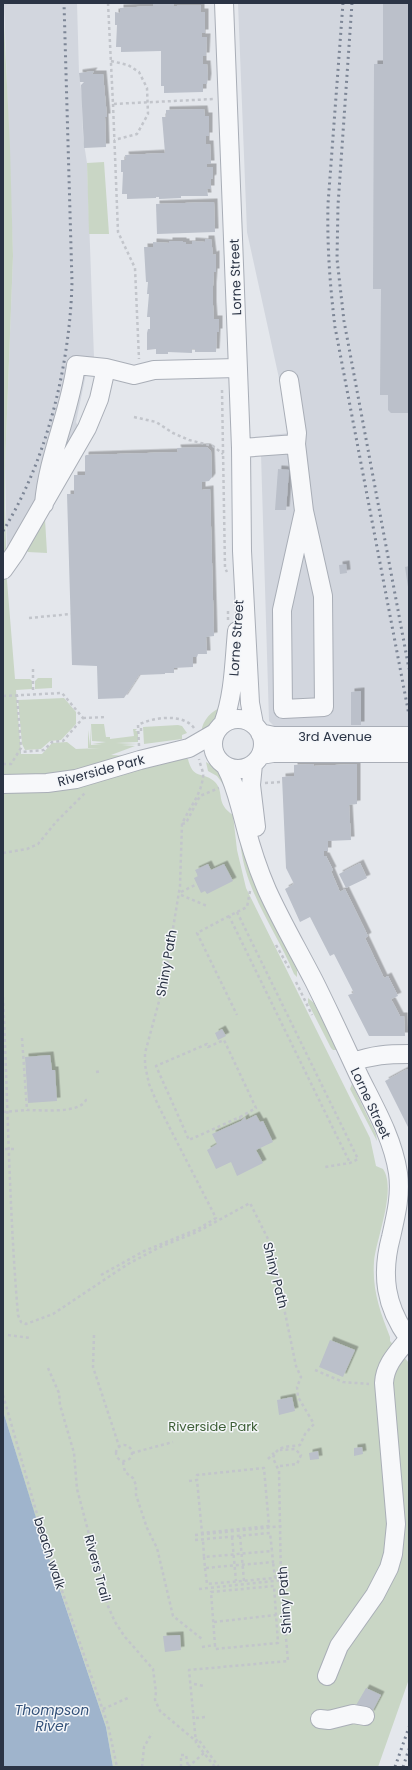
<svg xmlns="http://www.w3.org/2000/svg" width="412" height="1770" viewBox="0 0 412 1770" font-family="Poppins,sans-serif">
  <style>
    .built { fill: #d2d6de }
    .green { fill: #c9d6c5 }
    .water { fill: #9fb4cc }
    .building { fill: #bbc0ca; filter: url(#shadow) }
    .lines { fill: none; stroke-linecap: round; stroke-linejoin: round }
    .minor-casing { stroke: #a9aeb7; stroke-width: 20 }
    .path { stroke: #c2c5cb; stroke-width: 2.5; stroke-dasharray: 3 3; stroke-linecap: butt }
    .minor { stroke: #f7f8fa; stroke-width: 18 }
    .rail { stroke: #7d8696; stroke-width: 3; stroke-dasharray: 2 4; stroke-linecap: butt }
    .labels { text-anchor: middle; stroke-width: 3; stroke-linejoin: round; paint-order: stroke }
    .street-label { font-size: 13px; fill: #2b3445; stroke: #f4f6f9 }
    .park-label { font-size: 13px; fill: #3f6138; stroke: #f4f6f9 }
    .water-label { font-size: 14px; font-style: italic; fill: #34527a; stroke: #f4f6f9 }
  </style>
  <defs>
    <filter id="shadow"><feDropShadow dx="3.5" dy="-3.5" stdDeviation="0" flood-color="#0004"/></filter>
  </defs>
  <rect width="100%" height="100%" fill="#e4e7ec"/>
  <path class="built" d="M4 3H77L79 73 82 97 83 137 87 163 94 358 87 369 76 422 81 433 7 553 5 466 13 256Z
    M238 3H409V729L276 728 269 721 261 454 270 435 291 433 247 232Z"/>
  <path class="green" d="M3 3 10 147 13 256 5 466V508L7 581 15 679H30L32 681V689L16 690 21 754H42L52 743 67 742 76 749 100 748H88V730L90 746H102H90V727L91 745 102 744H92L106 742 92 741 91 724H104L106 737H110V739L134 736 133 729H137L135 731V738V731H138V742L116 743 138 744 122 745 135 746 111 755 188 759C193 781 204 771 215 782 225 793 215 803 233 815L237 850 246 888 370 1138 376 1166 383 1169C397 1189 376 1239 374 1262 372 1289 380 1312 390 1337V1341L409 1363V1679L378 1767H113L106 1727 39 1528 3 1411Z
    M104 162 109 234H89L87 163Z
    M41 519H45L47 553 28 552 25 548Z
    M38 678H52V688L35 689V681Z
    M64 698 76 712V724L61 740 50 741 41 749 25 750 22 744 18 700Z
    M219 708 218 719 201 736C201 723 208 714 219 708Z
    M178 725 182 726 187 733 182 735V739L144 744 143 727Z
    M206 762 219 770 228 782 223 784 217 776 208 771Z
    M242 836 253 880 297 970V977L294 974C275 928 242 888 240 837Z
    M308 998 314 1003 337 1050H333L331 1048 308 1003Z
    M352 1084 376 1134 377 1141 350 1089Z"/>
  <path class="water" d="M3 1411 43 1540 106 1727 113 1767H3Z"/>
  <path class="building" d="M383 3H409V413H391L388 410V395H380L381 289H373L374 64H383Z
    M153 4H174V6H177V5H201V12H205V33H202V37H207L206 56H203V64H207L208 77 207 84H203V92L164 93V86H161V51L121 52V47H116L117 25H115V12L120 13V8L153 6Z
    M94 71 92 74H103L107 117H105L106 147 84 148 81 85 84 82H80L79 73Z
    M204 109 205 116H209V136H206V144H210L211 164H207V167H213V178L211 179V189H207L208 196H181V198L159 199V197H156V198L127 199V194H122L123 172H121V160H126L125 155 165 153 162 117H166V110Z
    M214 202 215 232 157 234 156 204Z
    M205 239H211L213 255 216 254V272H214L213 286V305L214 319H219V332H217L216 352H195V349H192V353L168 352V354H156V349L147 350V333L148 329H150V317H147L149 294H147L148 282H146L144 247H153V242L169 243V241H183V242H186V244H192V241L205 242Z
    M207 447 211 451 212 477 209 481 202 482V490L210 489 214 636 206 637 207 654H198L197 657H193V667L174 668V673H165V674L139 675 124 698 98 699 97 666 72 665 67 494H74V475H85V456L86 455 178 452 177 448Z
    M278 469 289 470 286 510H275Z
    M346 564 347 573 340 574 339 565Z
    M409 566V587H408L405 567Z
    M361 691V725H351V692Z
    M313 764 314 766 357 764V804L349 805 351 840 328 841V851H324V856H326L333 870 331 871 340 892 345 889 368 936 365 938 384 978 388 976 398 996 391 999 400 1016H404L405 1036H369L348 995 354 993 334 954 330 956 310 917 300 922 285 889 294 884 286 868 282 777 294 776V765Z
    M360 863 367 878 346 888 339 874Z
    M208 864 211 870 224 864 233 881 207 894 205 891 201 893 194 878 198 876 195 870Z
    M222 1029 226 1036 218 1040 215 1033Z
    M50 1055 52 1070H55L57 1101 28 1103 25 1057Z
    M407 1069 409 1073V1129L385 1081Z
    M256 1115 260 1122 263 1121 273 1142 256 1150 263 1163 237 1176 231 1162 216 1169 207 1150 217 1144 212 1134 241 1121 245 1117 246 1120Z
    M330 1340 355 1350 343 1377 319 1367Z
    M292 1397 295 1411 279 1415 277 1400Z
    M362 1447 363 1454 354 1456V1448Z
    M318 1451 319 1459 310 1460 309 1453Z
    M180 1635 181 1650 165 1652 163 1636Z
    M366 1688 381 1695 371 1714 355 1707Z"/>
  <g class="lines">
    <g class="minor-casing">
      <path id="minor" d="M224 3 241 448 242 551 250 703 254 724
        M289 380 297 433 296 444
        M241 448 296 444 304 511 282 610 283 709 324 707 323 596 304 511
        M44 504C48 456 70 412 76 365L106 368 134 375 154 370 238 368
        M3 570 15 553 87 428 99 399 106 368
        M213 744a25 25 0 1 1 50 0a25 25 0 1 1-50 0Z
        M223 724C234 694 234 663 237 631
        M260 733 274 736H409
        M261 755 273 753H409
        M253 764 251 785 256 827
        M226 767C235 784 238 799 243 817 249 841 257 867 267 890 281 921 298 950 314 981 330 1013 345 1046 360 1078 375 1108 393 1139 398 1173 401 1195 396 1215 391 1237 381 1275 385 1306 409 1339
        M3 784 47 783 76 779 140 760 189 748 215 733
        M353 1062C373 1055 387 1054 409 1054
        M327 1676 339 1646 375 1595 389 1568 393 1554 396 1524 384 1383C385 1364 398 1352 409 1338
        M320 1719 329 1720 353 1714 365 1716"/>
    </g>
    <path class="path" d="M108 3 113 104 214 99
      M111 61 128 65 139 72 147 88 148 114 137 134 114 140
      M113 104 118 232 135 268 139 359
      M222 390 225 568 227 572
      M134 417 156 422 173 433 189 440 213 446 223 454
      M29 618 71 614
      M228 620V609
      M33 669V693
      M3 696 62 693 83 718 63 741 52 742 44 750 20 752
      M83 718 107 717
      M141 728V731
      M139 746 138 725C153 717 183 713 194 728
      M3 764H11L21 748 17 695
      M265 783 282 782
      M182 824 186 823 200 796 219 788
      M3 853 27 849 38 844 56 822 86 792
      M250 891 247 907 229 916 350 1163
      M181 892 197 884
      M181 895 207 906
      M237 912 358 1159 350 1163 325 1167
      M229 916 197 933 237 1015
      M276 945 289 968
      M296 982 312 1015
      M3 997C8 1103 9 1209 18 1315L21 1322 26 1324 53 1314 128 1264 160 1247 197 1232 250 1203 271 1245 296 1366 301 1377 297 1387 298 1397 314 1424 305 1434 300 1445C288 1447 277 1445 273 1458L279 1471 281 1581 288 1661 189 1670 196 1743 215 1767
      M22 1038 27 1110C41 1110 79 1114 86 1100H89
      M96 1072 101 1071
      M3 1112 27 1110
      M240 1117 256 1108 224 1040 208 1047 207 1044 156 1066 189 1140 240 1117 241 1121
      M5 1149H14
      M101 1275 144 1251 198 1229 216 1218 158 1105 149 1084 145 1065V1053L164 983 180 886 182 824C189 808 201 795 203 777 204 772 200 765 199 759
      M8 1335 30 1338
      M94 1335 93 1367 119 1446
      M48 1368 59 1393 60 1405 74 1453 77 1489 108 1606 115 1622 125 1637 153 1669 156 1692 155 1700 160 1711 196 1741 198 1739 219 1767
      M315 1370 343 1382 369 1384
      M3 1395 43 1535 108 1725 117 1767
      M116 1453a8 8 0 1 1 16 0a8 8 0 1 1-16 0Z
      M132 1453 173 1442
      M268 1459 274 1453
      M123 1462 125 1472 133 1478 136 1485V1495L147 1528 157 1548 173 1616 202 1639
      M280 1466 297 1464 301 1455 295 1449 280 1450
      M189 1481 197 1480 202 1533 269 1526 264 1468 197 1475V1480
      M195 1535 283 1526
      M240 1536 244 1581
      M232 1537 236 1581
      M195 1540 270 1533 272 1551 204 1557 203 1540
      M204 1557 205 1568 273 1562 272 1551
      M205 1568 207 1584 275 1578 273 1562
      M199 1589 283 1580
      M214 1622 276 1615
      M202 1647 215 1645V1649L278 1643 274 1586 211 1592 215 1645
      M194 1684 204 1686
      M103 1709 130 1697
      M196 1718 206 1717
      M142 1767 144 1747 152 1733
      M181 1767V1755H186L188 1766
      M188 1767 204 1753"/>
    <use href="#minor" class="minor"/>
    <path class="rail" d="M343 3 328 204C327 246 330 286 335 327L409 715
      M352 3 338 205 337 259 344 321 409 669
      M3 531C47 460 70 365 72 282L64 3
      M395 1767 409 1727
      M403 1767 409 1749"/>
  </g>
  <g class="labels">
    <g class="street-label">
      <text transform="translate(235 277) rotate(-92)" y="5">Lorne Street</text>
      <text transform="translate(236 638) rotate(-86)" y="5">Lorne Street</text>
      <text x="335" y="741">3rd Avenue</text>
      <text transform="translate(101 770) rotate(-15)" y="5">Riverside Park</text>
      <text transform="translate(166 963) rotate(-80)" y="5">Shiny Path</text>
      <text transform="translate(371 1103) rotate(65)" y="5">Lorne Street</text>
      <text transform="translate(276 1275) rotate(76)" y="5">Shiny Path</text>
      <text transform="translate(50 1553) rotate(72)" y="5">beach walk</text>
      <text transform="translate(98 1568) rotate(75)" y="5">Rivers Trail</text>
      <text transform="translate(284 1600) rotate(-94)" y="5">Shiny Path</text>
    </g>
    <g class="park-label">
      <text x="213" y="1431">Riverside Park</text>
    </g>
    <g class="water-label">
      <text x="52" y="1715">Thompson<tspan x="52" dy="16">River</tspan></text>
    </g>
  </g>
  <rect width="412" height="1770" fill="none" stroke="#2b3445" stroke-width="8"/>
</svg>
